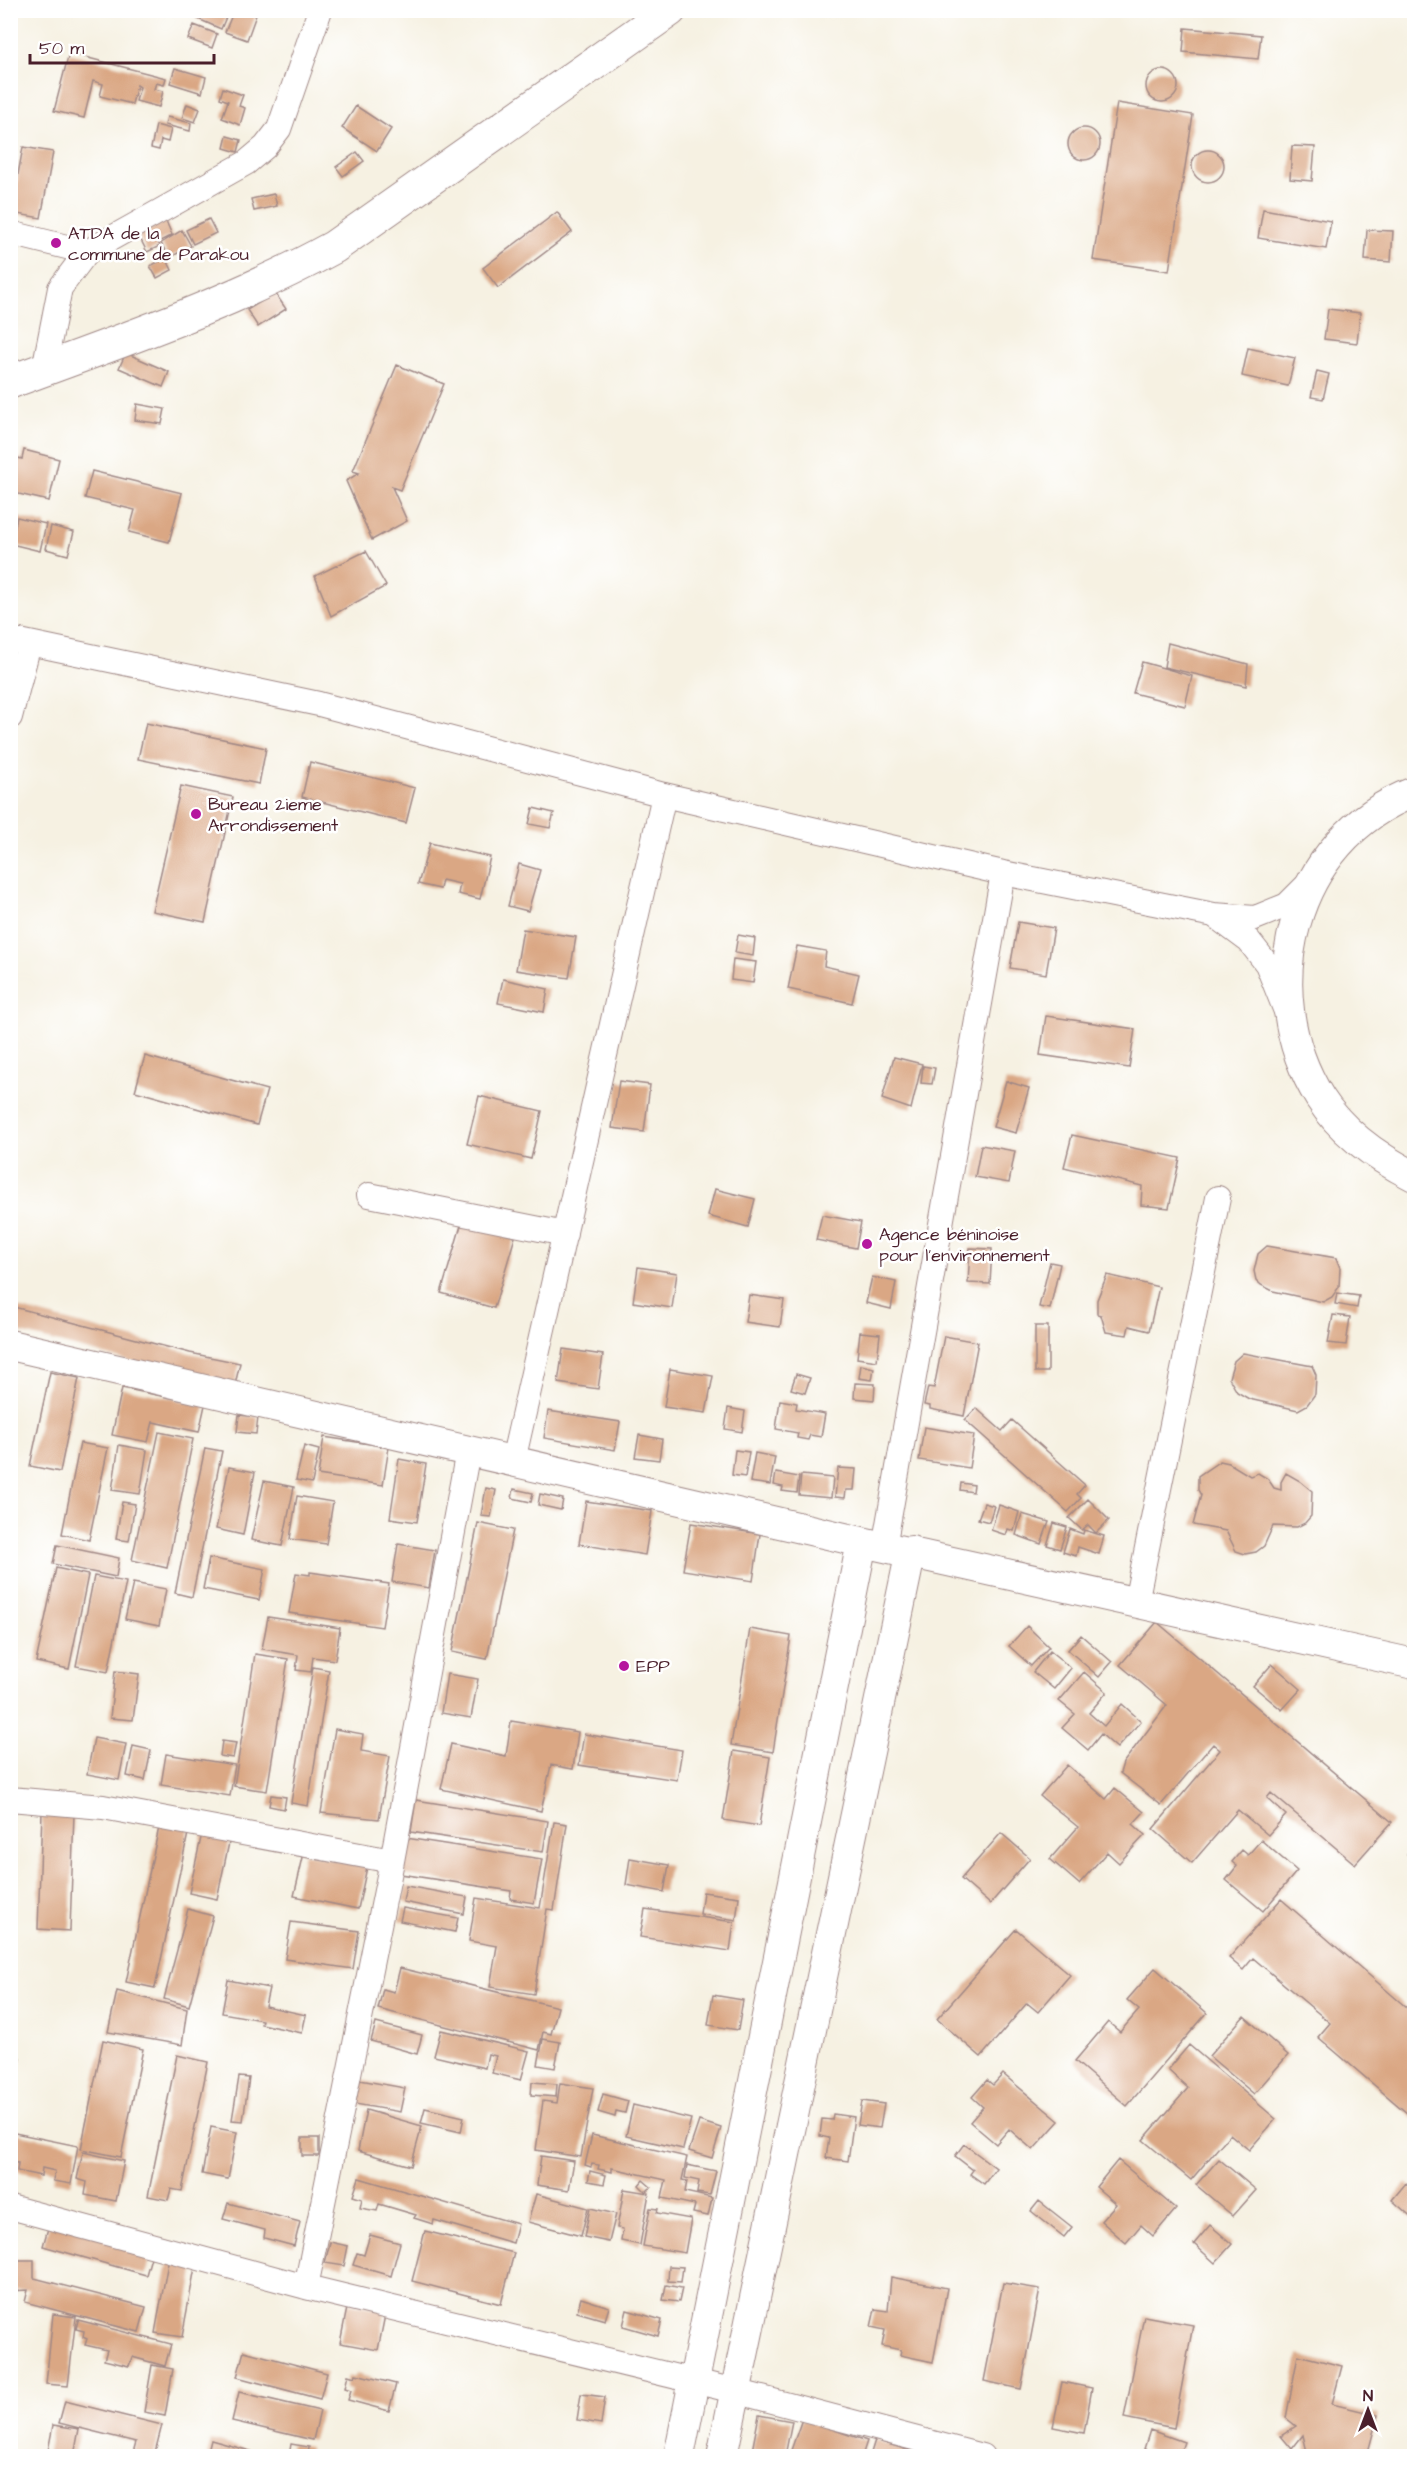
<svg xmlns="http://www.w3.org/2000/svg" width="1425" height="2467" viewBox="0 0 1425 2467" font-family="'Architects Daughter',sans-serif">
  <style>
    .building { fill: #daa784 }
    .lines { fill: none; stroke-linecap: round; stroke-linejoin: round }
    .minor-casing { stroke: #a08886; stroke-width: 26 }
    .tertiary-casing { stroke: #a08886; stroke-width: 32 }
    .primary-casing { stroke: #a08886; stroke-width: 35 }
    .minor { stroke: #fff; stroke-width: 24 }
    .tertiary { stroke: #fff; stroke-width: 30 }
    .primary { stroke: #fff; stroke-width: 33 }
    .poi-dot { fill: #b5179e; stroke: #fff; stroke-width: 2 }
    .labels { text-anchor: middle; stroke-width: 5; stroke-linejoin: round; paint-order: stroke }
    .poi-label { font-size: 18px; fill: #4a1f2b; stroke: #fff; text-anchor: start }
  </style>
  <rect width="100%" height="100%" fill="#fff"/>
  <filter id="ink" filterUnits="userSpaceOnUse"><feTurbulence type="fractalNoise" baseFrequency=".0167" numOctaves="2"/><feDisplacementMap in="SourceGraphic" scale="12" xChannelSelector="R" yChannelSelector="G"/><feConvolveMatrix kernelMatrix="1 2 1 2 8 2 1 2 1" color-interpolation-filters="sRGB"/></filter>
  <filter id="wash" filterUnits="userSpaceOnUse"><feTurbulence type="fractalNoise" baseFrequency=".008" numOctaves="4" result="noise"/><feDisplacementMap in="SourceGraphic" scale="24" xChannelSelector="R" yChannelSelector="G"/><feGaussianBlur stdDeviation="1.35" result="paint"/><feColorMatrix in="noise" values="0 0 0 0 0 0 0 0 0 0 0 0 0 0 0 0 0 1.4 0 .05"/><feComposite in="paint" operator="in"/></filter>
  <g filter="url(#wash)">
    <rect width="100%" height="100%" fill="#f6f1e2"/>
    <g id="blocks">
      <path class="building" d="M199 10H229L221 29 196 18Z
        M234 10H244L256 15 247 40 225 32Z
        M194 25 217 34 212 48 188 39Z
        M1185 28 1261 35 1258 59 1183 52Z
        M69 53 166 78 164 85 156 83 154 89 163 91 159 107 136 101 140 87 137 85 132 104 100 96 103 84 93 81 84 118 54 111Z
        M175 68 206 77 202 93 170 83Z
        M1146 86a16 16 0 1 1 32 0a16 16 0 1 1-32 0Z
        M223 88 243 95 239 106 245 108 240 125 222 118 228 101 220 98Z
        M1117 103 1193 115 1169 271 1093 260Z
        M187 104 200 109 195 122 182 118Z
        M356 106 391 129 377 151 342 128Z
        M167 117 191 123 190 131 165 125Z
        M156 125 171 129 168 142 161 140 159 150 151 148Z
        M1068 144a16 16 0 1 1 32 0a16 16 0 1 1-32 0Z
        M227 136 241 140 238 152 224 148Z
        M1292 146 1315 147 1312 181 1290 179Z
        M23 147 53 152 41 218 11 213Z
        M1192 166a16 16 0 1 1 32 0a16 16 0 1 1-32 0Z
        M357 152 364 161 343 176 336 167Z
        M274 194 277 206 254 211 251 199Z
        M1263 209 1331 221 1326 249 1258 238Z
        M557 212 572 232 498 288 483 268Z
        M209 219 216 233 193 244 186 230Z
        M166 221 172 235 158 242 160 246 147 252 138 234Z
        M182 230 191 246 169 258 161 243Z
        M1367 230 1393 231 1391 262 1365 260Z
        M166 258 172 270 157 278 150 266Z
        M275 293 286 309 258 327 247 310Z
        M1328 309 1360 313 1357 343 1324 339Z
        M1248 348 1295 358 1288 386 1242 376Z
        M126 353 169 372 163 387 119 368Z
        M397 365 444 384 400 490 392 487 407 521 372 540 346 481 359 473 353 471Z
        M1317 371 1329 374 1323 399 1311 397Z
        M137 404 165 409 162 424 135 420Z
        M10 447 16 448 14 457 22 459 24 450 59 459 49 501 10 492Z
        M92 471 182 493 169 542 129 532 135 510 85 498Z
        M17 517 46 524 40 551 11 544Z
        M51 526 74 532 68 555 46 549Z
        M366 551 386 586 331 616 315 576Z
        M1168 643 1248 664 1246 686 1164 667Z
        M1142 662 1192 676 1185 706 1133 693Z
        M146 723 266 748 259 784 138 759Z
        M310 762 415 788 406 823 302 797Z
        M181 786 233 797 205 922 152 911Z
        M533 808 554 813 550 828 529 824Z
        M430 843 490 857 480 899 458 894 460 884 442 880 440 889 418 884Z
        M519 864 540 870 528 911 508 906Z
        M1018 922 1054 928 1046 974 1010 968Z
        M523 929 576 937 569 978 516 970Z
        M738 935 755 938 753 956 735 953Z
        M797 946 826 951 824 966 859 974 852 1003 788 989Z
        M733 959 756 962 753 983 731 980Z
        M503 979 548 989 544 1012 498 1003Z
        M1046 1016 1135 1029 1129 1068 1040 1055Z
        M145 1056 267 1090 257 1125 135 1091Z
        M894 1057 922 1064 911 1109 882 1099Z
        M923 1066 935 1068 932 1084 921 1083Z
        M619 1081 650 1085 644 1132 612 1128Z
        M1006 1081 1029 1088 1016 1133 993 1127Z
        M479 1096 542 1111 531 1159 467 1144Z
        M1072 1135 1180 1158 1169 1208 1141 1205 1142 1186 1064 1167Z
        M981 1145 1015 1151 1009 1183 975 1177Z
        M715 1189 755 1199 748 1227 708 1216Z
        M822 1215 861 1222 856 1248 816 1240Z
        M462 1222 515 1237 494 1308 441 1293Z
        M1267 1246 1336 1258 1340 1268 1339 1287 1332 1297 1323 1302 1273 1291 1261 1285 1256 1280 1254 1271 1258 1254Z
        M970 1248 992 1249 990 1284 968 1283Z
        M1050 1262 1060 1264 1050 1309 1039 1307Z
        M638 1267 677 1273 672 1308 633 1302Z
        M1107 1275 1159 1287 1149 1331 1129 1326 1127 1335 1106 1332 1101 1315 1097 1314V1300Z
        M872 1277 896 1282 891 1309 866 1303Z
        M1337 1293 1359 1296 1357 1308 1335 1304Z
        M749 1295 784 1300 780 1327 745 1322Z
        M10 1306 190 1353 240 1363 234 1389 10 1330Z
        M1333 1315 1350 1317 1346 1345 1328 1343Z
        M1035 1326H1048V1372H1035Z
        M860 1332 880 1334 877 1361 857 1358Z
        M944 1336 978 1342 964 1416 930 1409V1406L924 1405 928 1387 934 1388Z
        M563 1349 603 1355 598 1389 558 1383Z
        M1243 1353 1312 1366 1316 1375 1315 1394 1307 1405 1298 1410 1249 1399 1237 1392 1229 1378 1234 1361Z
        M861 1365 874 1368 872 1380 859 1378Z
        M670 1369 713 1376 706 1413 664 1407Z
        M50 1372 79 1378 60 1472 30 1466Z
        M796 1374 810 1378 805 1393 791 1389Z
        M855 1383 875 1384 874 1400 854 1398Z
        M122 1388 205 1405 199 1432 153 1422 148 1442 112 1435Z
        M780 1400 797 1403 796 1409 825 1414 821 1437 810 1435 808 1440 797 1438 798 1433 776 1429Z
        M728 1408 745 1411 742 1432 725 1429Z
        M976 1408 1002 1431 1012 1420 1085 1485 1077 1494 1081 1498 1068 1512 965 1420Z
        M548 1411 620 1422 615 1450 544 1438Z
        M239 1415 258 1417 256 1434 237 1432Z
        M924 1427 974 1435 969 1468 919 1460Z
        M159 1432 193 1439 167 1568 132 1560Z
        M639 1435 662 1439 659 1460 635 1457Z
        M324 1437 389 1447 383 1485 318 1475Z
        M80 1443 108 1448 89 1540 62 1534Z
        M119 1445 147 1450 140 1494 112 1490Z
        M304 1446 319 1450 312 1483 296 1480Z
        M205 1448 222 1451 192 1597 175 1593Z
        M735 1450 749 1452 745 1477 732 1475Z
        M755 1453 775 1457 770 1485 750 1482Z
        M399 1459 426 1464 417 1522 390 1518Z
        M1220 1461 1229 1463 1250 1476 1258 1473 1268 1479 1274 1488 1281 1490V1482L1286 1473 1300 1481 1312 1491 1311 1516 1305 1523 1297 1527 1273 1526 1264 1546 1256 1552 1245 1554 1236 1551 1226 1531 1193 1525 1201 1495 1198 1490V1476Z
        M229 1467 255 1472 243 1535 216 1529Z
        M838 1468 856 1469 854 1490H846L845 1498 835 1497Z
        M776 1473 799 1477 797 1493 782 1491 783 1487 774 1485Z
        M801 1475 833 1478 831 1498 799 1495Z
        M264 1481 294 1487 282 1546 251 1540Z
        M961 1483 974 1485 973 1492 960 1490Z
        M486 1488 496 1490 491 1517 481 1516Z
        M514 1489 533 1493 531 1502 512 1498Z
        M540 1494 563 1499 561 1510 538 1505Z
        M297 1496 333 1502 326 1544 290 1539Z
        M1088 1499 1109 1520 1096 1533 1088 1525 1082 1530 1069 1518Z
        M586 1501 652 1511 645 1555 579 1544Z
        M122 1502 135 1504 129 1541 116 1539Z
        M984 1503 994 1506 989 1522 978 1519Z
        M999 1505 1019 1512 1014 1531 1008 1529 1006 1535 991 1530Z
        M1022 1514 1049 1522 1041 1544 1016 1535Z
        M478 1523 513 1530 487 1659 452 1652Z
        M691 1523 760 1534 753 1581 683 1570Z
        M1054 1523 1067 1527 1060 1549 1047 1545Z
        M1070 1529 1083 1534 1084 1530 1104 1536 1099 1554 1078 1547 1076 1556 1063 1552Z
        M398 1544 435 1550 429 1588 392 1582Z
        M57 1545 119 1558 116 1577 53 1564Z
        M209 1558 265 1569 259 1600 203 1589Z
        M56 1568 88 1575 69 1669 36 1662Z
        M310 1572 389 1584 382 1627 289 1613 296 1573 310 1575Z
        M94 1576 126 1582 108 1672 76 1666Z
        M133 1583 166 1589 159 1626 125 1619Z
        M268 1617 340 1628 335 1660 313 1657 311 1672 296 1670 298 1655 262 1649Z
        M1157 1622 1392 1822 1355 1864 1271 1793 1267 1798 1286 1815 1268 1835 1238 1810 1192 1863 1153 1829 1220 1750 1213 1744 1161 1805 1120 1773 1123 1763 1167 1705 1120 1665Z
        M1027 1626 1049 1647 1031 1666 1009 1646Z
        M750 1629 791 1636 773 1752 731 1745Z
        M1081 1635 1112 1662 1099 1677 1068 1650Z
        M1050 1651 1071 1668 1054 1689 1033 1672Z
        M255 1654 288 1659 267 1791 234 1786Z
        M1272 1664 1301 1689 1282 1710 1253 1686Z
        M313 1667 329 1670 308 1806 291 1803Z
        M115 1671 139 1674 133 1720 110 1718Z
        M1084 1672 1107 1692 1089 1713 1104 1726 1122 1704 1141 1721 1117 1748 1101 1734 1088 1750 1062 1728 1075 1714 1059 1701Z
        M447 1674 478 1679 471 1718 441 1713Z
        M511 1721 578 1732 573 1769 551 1765 541 1811 441 1789 451 1744 506 1756Z
        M335 1729 363 1734 361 1751 390 1756 379 1819 321 1813Z
        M584 1734 682 1750 677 1780 579 1765Z
        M94 1738 126 1744 119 1780 87 1774Z
        M222 1741 236 1743 233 1758 220 1756Z
        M133 1746 151 1750 145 1780 127 1776Z
        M734 1751 770 1757 759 1826 723 1820Z
        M166 1754 235 1765 230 1796 161 1785Z
        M1067 1765 1106 1799 1115 1788 1144 1812 1133 1824 1145 1835 1119 1863 1107 1852 1079 1884 1050 1859 1078 1827 1040 1796Z
        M271 1795 286 1797 284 1809 269 1806Z
        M416 1800 548 1821 543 1852 411 1832Z
        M42 1811 74 1813 70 1931 38 1929Z
        M161 1818 190 1824 155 1988 126 1982Z
        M554 1822 567 1824 554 1910 547 1909 534 1994 490 1987 497 1946 469 1941 476 1898 540 1908Z
        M202 1833 230 1838 217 1899 189 1893Z
        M1001 1833 1030 1858 990 1904 961 1879Z
        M406 1838 542 1859 534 1903 510 1899 511 1891 401 1874Z
        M1261 1840 1297 1871 1263 1911 1226 1880 1237 1866 1232 1862 1242 1850 1248 1855Z
        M1414 1847V1861L1407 1855Z
        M304 1853 367 1867 358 1909 294 1896Z
        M630 1858 669 1865 664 1892 626 1885Z
        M406 1886 467 1897 464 1914 403 1902Z
        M703 1892 739 1897 736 1920 700 1914Z
        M1281 1899 1414 2014V2119L1318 2037 1330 2023 1253 1958 1243 1970 1229 1958Z
        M403 1908 458 1918 455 1932 400 1921Z
        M188 1909 213 1916 189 2006 164 1999Z
        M645 1909 734 1922 730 1951 640 1937Z
        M291 1922 359 1931 353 1969 285 1959Z
        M1016 1929 1070 1975 1038 2012 1027 2003 981 2057 937 2019Z
        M400 1968 558 2007 551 2034 543 2032 539 2050 378 2009 383 1989 394 1992Z
        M1155 1968 1207 2013 1127 2106 1075 2061 1108 2022 1120 2032 1139 2010 1127 2000Z
        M228 1980 269 1988 265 2006 306 2015 302 2033 261 2024 262 2020 222 2013Z
        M117 1991 187 2009 182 2045 108 2032Z
        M713 1995 743 2000 738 2030 708 2025Z
        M1244 2016 1288 2055 1254 2094 1209 2056Z
        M376 2023 422 2035 417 2054 371 2041Z
        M441 2030 529 2051 521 2080 492 2073 496 2056 488 2054 485 2068 434 2056Z
        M543 2039 560 2042 555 2068 538 2065Z
        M103 2040 143 2049 121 2157 81 2149Z
        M1189 2045 1276 2119 1249 2150 1230 2134 1191 2180 1143 2140 1188 2088 1168 2070Z
        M177 2055 208 2062 182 2191 171 2189 168 2200 148 2196Z
        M10 2056 20 2058 12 2100H10Z
        M1003 2074 1059 2121 1033 2150 1009 2129 996 2144 970 2122 983 2107 972 2097 987 2080 993 2085Z
        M239 2077 249 2078 243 2121 232 2120Z
        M360 2080 405 2088 400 2112 355 2104Z
        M532 2082 557 2084 556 2097 531 2095Z
        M560 2083 593 2088 581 2157 536 2150 543 2101 557 2103Z
        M603 2094 628 2101 625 2113 616 2111 615 2117 598 2112Z
        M862 2101 884 2104 880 2128 858 2125Z
        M633 2105 691 2119 683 2149 626 2136Z
        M425 2108 464 2117 461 2132 421 2123Z
        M366 2110 422 2126 411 2166 358 2151Z
        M833 2114 854 2117 848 2161 826 2158 829 2138 820 2136 822 2119 832 2120Z
        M699 2121 721 2128 712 2158 689 2151Z
        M211 2127 237 2132 228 2179 202 2174Z
        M10 2132 78 2146 71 2184 53 2181 55 2171 42 2168 41 2176 17 2171 18 2163 10 2162Z
        M592 2135 687 2157 682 2180 687 2181 685 2192 712 2198 708 2216 693 2213 695 2205 662 2198 666 2180 612 2168V2172L598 2169 599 2165 592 2164 591 2167 585 2165Z
        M302 2138H319V2156H302Z
        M964 2144 996 2168 984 2184 970 2174 973 2170 955 2156Z
        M83 2152 124 2161 116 2201 85 2195 87 2182 77 2179Z
        M541 2156 574 2161 569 2190 537 2185Z
        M1219 2159 1256 2190 1233 2216 1196 2185Z
        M1118 2160 1176 2209 1153 2236 1141 2225 1126 2243 1101 2221 1116 2204 1096 2187Z
        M687 2165 716 2171 710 2195 697 2193 699 2181 685 2178Z
        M590 2171 606 2175 604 2184 588 2181Z
        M359 2178 518 2224 513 2243 434 2220 433 2224 414 2218 416 2215 379 2204 377 2211 360 2208 362 2199 353 2196Z
        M643 2180 651 2187 646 2192 639 2185Z
        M1406 2183 1414 2190V2219L1392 2200Z
        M624 2189 649 2193 640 2245 621 2241 623 2229 617 2228Z
        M536 2194 588 2208 581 2236 528 2222Z
        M1039 2201 1072 2227 1064 2237 1031 2211Z
        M228 2203 300 2222 294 2246 264 2238 265 2230 223 2219Z
        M590 2208 616 2214 609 2242 584 2237Z
        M650 2208 658 2209 657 2213 691 2219 685 2253 643 2246Z
        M50 2221 153 2250 146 2275 43 2246Z
        M1210 2225 1232 2244 1215 2263 1194 2244Z
        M425 2231 514 2253 501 2304 412 2281Z
        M370 2235 400 2243 391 2276 353 2265 357 2253 364 2255Z
        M330 2242 348 2246 344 2266 325 2263Z
        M169 2257 196 2262 182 2337 155 2333Z
        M10 2260H34V2278L146 2307 139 2332 25 2302 28 2290 10 2291Z
        M669 2266 683 2267 681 2282 668 2281Z
        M891 2277 947 2288 933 2362 900 2355 901 2350 882 2346 885 2330 871 2327 875 2309 888 2311Z
        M1003 2283 1040 2289 1021 2389 984 2381Z
        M666 2285 682 2288 679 2302 663 2300Z
        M581 2298 609 2307 605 2320 577 2312Z
        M348 2303 386 2310 378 2350 340 2343Z
        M627 2310 662 2320 658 2336 623 2326Z
        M53 2314 76 2317 68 2386 46 2384Z
        M1144 2316 1193 2325 1174 2428 1124 2418Z
        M78 2320 171 2344 165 2366 132 2357 129 2366 104 2360 107 2350 85 2345 87 2339 83 2337 84 2331 76 2329Z
        M244 2351 327 2373 320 2399 237 2377Z
        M1298 2355 1342 2366 1332 2404 1378 2415 1367 2456H1320L1307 2452 1303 2435 1292 2449 1281 2436 1296 2426 1286 2418Z
        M152 2365 173 2369 165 2416 144 2412Z
        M356 2374 396 2384 389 2411 348 2400 351 2390 345 2388 348 2375 355 2377Z
        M1062 2382 1092 2388 1084 2433 1053 2427Z
        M239 2392 320 2411 313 2440 232 2421Z
        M581 2394 605 2397 601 2424 577 2420Z
        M65 2401 162 2425 154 2456H132L136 2442 59 2423Z
        M1414 2403V2420L1408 2405Z
        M759 2415 792 2421 785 2456 752 2451Z
        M802 2419 867 2441 862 2456H789Z
        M53 2425 79 2429 74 2456H47Z
        M1150 2430 1184 2442 1179 2456H1168L1144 2449Z
        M211 2440 268 2456H207Z
        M875 2440 927 2456H870Z
        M291 2444 309 2447 308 2456H289Z"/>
    </g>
  </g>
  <g filter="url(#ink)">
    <use href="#blocks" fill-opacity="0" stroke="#a08886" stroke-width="1.5"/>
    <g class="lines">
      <g class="minor-casing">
        <path id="minor" d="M10 233 87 252
          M44 369 60 288 87 252 246 163 265 147 279 129 320 10
          M10 639 319 704 664 795 1003 873 1214 915 1255 918 1287 905 1309 883
          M10 717 29 644
          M1214 915 1249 941 1267 964 1285 1009
          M369 1195 565 1234
          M513 1461 664 795
          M884 1547 1003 873
          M1136 1602 1218 1198
          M10 1799 103 1807 392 1861
          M10 2207 306 2287 735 2391 982 2456
          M306 2287 392 1861 468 1451"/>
      </g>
      <g class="tertiary-casing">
        <path id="tertiary" d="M1414 792C1291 839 1253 991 1320 1098 1343 1134 1378 1158 1414 1176
          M10 1345 862 1542 1414 1664
          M679 2456 862 1542
          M722 2456 911 1551"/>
      </g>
      <g class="primary-casing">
        <path id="primary" d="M10 382C120 341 232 303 334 247L670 10"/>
      </g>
      <use href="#minor" class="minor"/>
      <use href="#tertiary" class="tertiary"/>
      <use href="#primary" class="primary"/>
    </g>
  </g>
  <g class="poi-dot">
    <circle cx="56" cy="243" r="6"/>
    <circle cx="196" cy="814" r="6"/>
    <circle cx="867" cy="1244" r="6"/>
    <circle cx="624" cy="1666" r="6"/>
  </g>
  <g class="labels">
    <g class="poi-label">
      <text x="68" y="239">ATDA de la<tspan x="68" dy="21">commune de Parakou</tspan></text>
      <text x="208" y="810">Bureau 2ieme<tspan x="208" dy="21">Arrondissement</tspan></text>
      <text x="879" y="1240">Agence béninoise<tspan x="879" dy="21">pour l'environnement</tspan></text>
      <text x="636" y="1672">EPP</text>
    </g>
  </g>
  <rect width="1425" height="2467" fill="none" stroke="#fff" stroke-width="36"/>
  <g transform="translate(1368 2410)" stroke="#ffffff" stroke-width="4.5" paint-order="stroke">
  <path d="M0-4.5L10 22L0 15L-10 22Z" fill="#4a1f2b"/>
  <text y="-9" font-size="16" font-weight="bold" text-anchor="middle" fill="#4a1f2b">N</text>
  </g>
  <path d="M30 54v9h184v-9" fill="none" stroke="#4a1f2b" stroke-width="3"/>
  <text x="39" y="54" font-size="18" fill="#4a1f2b" stroke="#ffffff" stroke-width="4.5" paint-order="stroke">50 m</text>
</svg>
